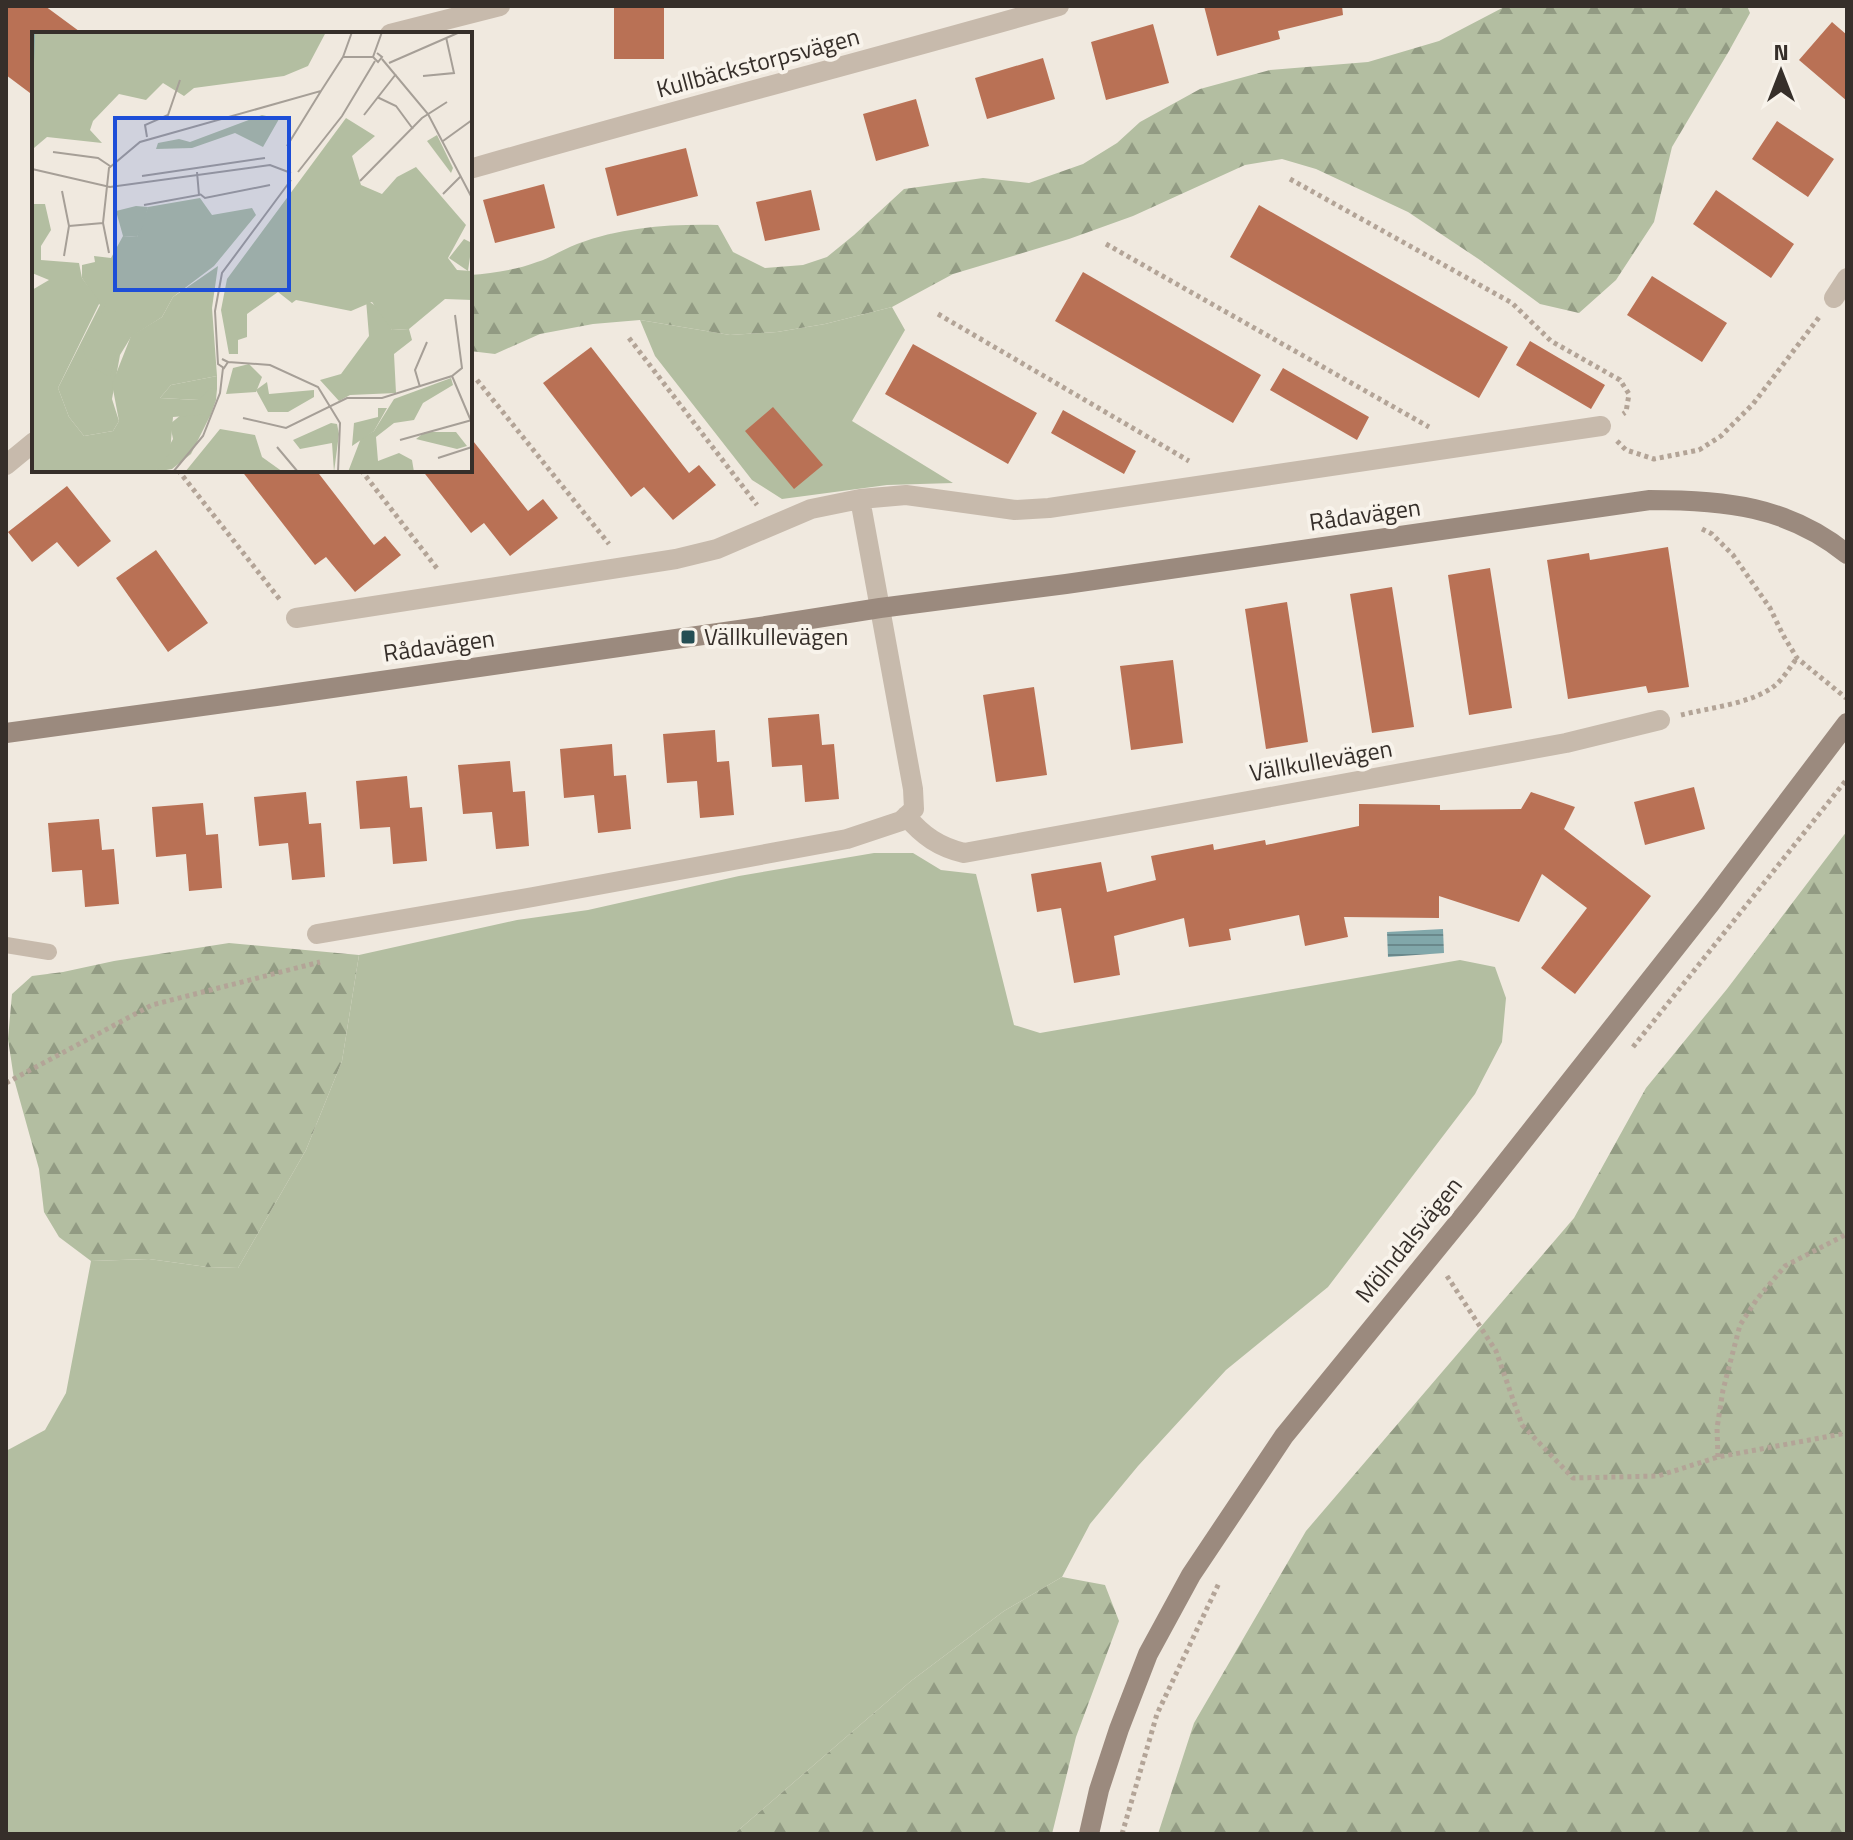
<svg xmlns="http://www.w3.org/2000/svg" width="1853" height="1840" viewBox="0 0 1853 1840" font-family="'Titillium Web',sans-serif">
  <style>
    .grass { fill: #b3bea1 }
    .forest { fill: url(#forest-firs) }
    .water { fill: url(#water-rules) }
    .building { fill: #b97155 }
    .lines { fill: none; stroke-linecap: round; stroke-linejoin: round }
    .path { stroke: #b3a497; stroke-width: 5; stroke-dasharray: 4 4; stroke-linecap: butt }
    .lane { stroke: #c7baac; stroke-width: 16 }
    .street { stroke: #c7baac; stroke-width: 20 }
    .secondary { stroke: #9b8a7e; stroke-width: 20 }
    .poi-dot { fill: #244e54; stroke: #f8f3eb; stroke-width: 3 }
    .labels { text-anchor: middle; stroke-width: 8; stroke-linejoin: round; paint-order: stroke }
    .street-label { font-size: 24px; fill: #362f2a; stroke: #f8f3eb }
    .poi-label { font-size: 24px; fill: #362f2a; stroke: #f8f3eb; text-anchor: start }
    .inset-river { fill: none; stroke: #81a7aa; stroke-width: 4 }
    .inset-road { fill: none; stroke: #a69f97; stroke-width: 2 }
    .view { fill: #1d4ed8; fill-opacity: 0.15; stroke: #1d4ed8; stroke-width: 4 }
    .inset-edge { fill: none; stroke: #362f2a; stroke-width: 4 }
  </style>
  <defs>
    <pattern id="forest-firs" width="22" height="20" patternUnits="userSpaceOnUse" patternTransform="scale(2)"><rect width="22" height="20" fill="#b3bea1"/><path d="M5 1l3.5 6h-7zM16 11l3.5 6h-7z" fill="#929b83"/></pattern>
    <pattern id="water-rules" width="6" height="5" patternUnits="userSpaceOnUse" patternTransform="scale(2)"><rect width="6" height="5" fill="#81a7aa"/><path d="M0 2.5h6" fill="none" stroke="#6a888b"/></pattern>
  </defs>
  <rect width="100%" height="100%" fill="#f0e9df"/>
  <path class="grass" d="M892 307 905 330 852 421 953 483 887 485 782 499 752 480 655 356 640 320 730 335 777 332 825 324Z
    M874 853H913L941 870 976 874 1014 1025 1040 1033 1460 960 1495 967 1506 998 1502 1042 1475 1094 1328 1287 1226 1370 1138 1466 1090 1524 1062 1577 1004 1611 911 1681 734 1834H6V1451L45 1430 66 1393 91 1261 149 1259 207 1267 238 1268 306 1150 342 1061 359 955 517 920 588 910 739 876Z"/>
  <path class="forest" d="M1506 6H1747L1750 13 1729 51 1672 147 1654 222 1616 280 1579 313 1540 304 1480 260 1408 212 1316 169 1282 159 1245 165 1133 216 1069 239 953 274 892 307 825 324 777 332 730 335 640 320 593 324 540 334 495 354 470 351V275C493 273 516 270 537 262 551 258 563 249 577 244 622 227 671 224 718 225L733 252 765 268 803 265 827 257 854 235 904 189 983 178 1029 183 1083 164 1117 143 1140 122 1200 89 1270 70 1368 62 1439 41Z
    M1847 831V1834H1158L1194 1723 1306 1531 1574 1218 1646 1088 1727 989Z
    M229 943 359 955 342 1061 306 1150 238 1268 207 1267 149 1259 91 1261 59 1237 44 1212 39 1169 14 1079 8 1039 12 994 32 976 63 972 114 961Z
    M1062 1577 1105 1585 1119 1621 1076 1737 1052 1834H734L911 1681 1004 1611Z"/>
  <path class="water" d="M1443 929 1444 953 1388 957 1387 932Z"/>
  <path class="building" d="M6 6H45L83 34H34V96L6 75Z
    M614 6H664V59H614Z
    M1204 6H1342L1343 15 1278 31 1280 39 1217 56Z
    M1832 22 1847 35V101L1799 60Z
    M1153 24 1169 83 1106 100 1091 42Z
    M1043 58 1055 99 987 119 975 78Z
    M916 99 929 146 876 161 863 114Z
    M1777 121 1834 159 1808 197 1752 159Z
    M686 148 698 196 617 216 605 168Z
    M544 184 555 228 495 243 483 200Z
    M811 190 820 230 765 241 756 202Z
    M1716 190 1794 244 1771 278 1693 224Z
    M1259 205 1508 347 1479 398 1230 257Z
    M1083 272 1261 375 1233 423 1055 321Z
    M1652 276 1727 323 1702 362 1627 315Z
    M1530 341 1605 385 1591 409 1516 365Z
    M913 344 1037 413 1008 464 885 394Z
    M591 347 689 473 699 465 716 485 673 520 644 487 631 497 543 383Z
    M1283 368 1369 417 1357 440 1270 390Z
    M773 407 823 465 794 489 745 431Z
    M1063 410 1136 451 1124 474 1051 433Z
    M470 437 528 511 543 499 558 518 510 556 484 523 471 533 422 470H470Z
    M241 470H316L374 545 385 536 401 555 355 592 326 557 315 565Z
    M67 486 111 541 78 567 57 542 32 562 8 532Z
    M1668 547 1689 687 1648 693 1646 686 1568 699 1547 560 1589 553 1590 560Z
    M156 550 208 623 168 652 116 578Z
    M1490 568 1512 708 1469 715 1448 575Z
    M1392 587 1414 727 1372 733 1350 594Z
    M1287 602 1308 742 1266 749 1245 609Z
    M1173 660 1183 743 1131 750 1120 666Z
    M1034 687 1047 775 996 782 983 695Z
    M819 714 822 745 834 744 839 799 805 802 802 765 772 767 768 718Z
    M715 730 717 762 729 761 734 815 700 818 697 781 667 783 663 734Z
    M612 744 614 776 626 775 631 829 598 833 594 795 564 798 560 749Z
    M510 761 513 792 525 791 529 846 496 849 492 812 463 814 458 765Z
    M407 776 410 808 422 807 427 861 393 864 390 827 360 829 356 781Z
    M1694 787 1705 829 1645 845 1634 802Z
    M306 792 309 824 321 823 325 877 292 880 288 843 259 846 254 797Z
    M1531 792 1575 807 1564 829 1651 896 1575 994 1541 968 1587 908 1542 874 1519 922 1439 896V918L1344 917 1348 937 1305 946 1299 915 1229 929 1231 940 1189 947 1184 918 1114 936 1120 975 1074 983 1061 908 1037 912 1031 874 1101 862 1107 892 1156 880 1151 856 1213 844 1214 850 1265 840 1266 845 1359 826V804L1440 805V810L1521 809Z
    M203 803 206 835 218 834 222 888 189 891 186 854 156 857 152 807Z
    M99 819 102 850 114 849 119 904 85 907 82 870 52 872 48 823Z"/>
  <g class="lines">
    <path class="path" d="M1290 179 1512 303 1551 341 1620 380 1629 394 1626 412 1623 414
      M1106 244 1429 427
      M938 314 1189 461
      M629 338 757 505
      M477 380 609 544
      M1617 441 1626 450 1654 459 1699 450 1721 436 1753 404 1820 316
      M178 470 281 601
      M361 470 439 571
      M1702 529 1712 534 1733 555 1770 608 1783 635 1797 658 1846 698
      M1681 715C1708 708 1750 704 1773 687 1782 681 1790 667 1797 658
      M1633 1047 1847 779
      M6 1083 152 1005 320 962
      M1447 1276 1496 1351 1522 1425 1573 1478 1658 1476 1718 1457 1847 1433
      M1718 1457 1717 1428 1723 1390 1740 1325 1757 1299 1785 1266 1847 1234
      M1122 1834 1157 1714 1219 1583"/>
    <path class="lane" d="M6 945 49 952"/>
    <path class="street" d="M390 34 500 6
      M470 169C666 112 864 62 1059 6
      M1834 298 1847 278
      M6 465 34 442
      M296 618 676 559 717 549 811 509 860 499 906 495 1015 510 1049 508 1601 426
      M906 816C923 836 939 847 964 853L1566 743 1660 720
      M317 934 533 897 847 839 901 821 914 809 913 789 860 499"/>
    <path class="secondary" d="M6 733 276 696 766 626 880 608 1066 584 1650 500C1724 500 1788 506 1847 554
      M1089 1834 1099 1790 1119 1729 1148 1654 1191 1575 1284 1436 1470 1208 1710 904 1847 723"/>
  </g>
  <rect class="poi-dot" x="680" y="629" width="16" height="16" rx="4"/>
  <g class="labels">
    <g class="street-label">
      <text transform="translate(758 63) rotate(-15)" y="8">Kullbäckstorpsvägen</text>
      <text transform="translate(1365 515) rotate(-8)" y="8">Rådavägen</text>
      <text transform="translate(439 646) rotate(-8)" y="8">Rådavägen</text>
      <text transform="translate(1321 761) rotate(-10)" y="8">Vällkullevägen</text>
      <text transform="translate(1409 1240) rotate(-51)" y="8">Mölndalsvägen</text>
    </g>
    <g class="poi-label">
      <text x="704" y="645">Vällkullevägen</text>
    </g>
  </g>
  <g transform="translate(32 32)">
    <rect width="440" height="440" fill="#f0e9df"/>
    <path d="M168 166 180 183 220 176 224 183 182 234 141 265 130 285 99 305 88 323 80 367 87 389 81 399 52 404 37 385 26 356 68 273 50 246V233L63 230 62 224 79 226 91 204 105 205 116 175ZM334 268 351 278 360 298 377 297 380 308 362 322 364 361 318 363 307 369 288 348 309 342 337 304ZM217 332 230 345 224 360 194 362 201 336ZM185 344V357L167 368 128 366 139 353ZM150 382H179L159 422 140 437 123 440 141 407 138 392Z" fill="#b3bea1"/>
    <path d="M230 83 247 87 231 115 203 101 160 116 124 117 126 111 147 107 158 110ZM314 86 343 104 320 124 329 153 350 162 365 145 384 135 434 193 416 226 425 238 440 239V268L413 267 377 297 360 298 340 270 319 279 264 268 260 271 246 260 215 282V305L206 308V322H197L189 278 195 247ZM405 103 421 136 419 141 395 109ZM0 172H13L19 198 9 214V228L47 231 50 246 68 270 26 356 37 385 52 404 81 399 87 389 80 352 99 304 130 285 141 265 186 234 180 276 185 344 139 353 128 366 166 368 179 356 185 357 184 368 179 382 141 385 138 421 123 440H0V258L17 248 0 241ZM104 174 116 175 111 194 105 205 91 204 84 179ZM419 346 421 353 391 371 382 388 362 391 344 405 346 429 367 421 380 428 382 440H316L329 406 342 399 362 367ZM235 350 237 362 282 358V365L256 380H236L224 358ZM299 391 305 392 307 402 302 440 300 411 268 417 261 408ZM188 397 223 403 230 425 251 440H153ZM393 400H424L435 414 425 417 384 407Z" fill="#b3bea1"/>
    <path d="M74 271 103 297 84 321 78 345 57 334 51 318Z" fill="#b3bea1"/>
    <path d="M0 0H294L276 34 252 44 162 56 152 64 131 51 114 68 87 62 61 89 58 98 70 111 15 105 2 116 0 128ZM432 207 440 211 436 239 417 226ZM346 376H355L342 399 320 414 322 391 346 385Z" fill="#b3bea1"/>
    <path class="inset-river" d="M0 31 1 0"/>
    <path class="inset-road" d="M345 21 350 25 346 30 341 25 350 0M311 25 320 0M350 27 396 82 440 166M357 31 428 0M391 44 422 41 414 5M345 65 364 74 381 97M332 83 364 42M115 105 113 93 136 83 148 48M411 109 440 88M255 114 289 59M21 120 66 126 78 134M0 137 78 155 238 133 259 141M266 140 310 84 343 29M110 144 233 126M328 149 390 86 415 70M30 159 37 194 32 224M168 162 173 166 238 153M411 162 428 145M112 173 167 163 165 140M37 194 71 191M77 221 71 191 77 136 108 110 289 59 311 25H341M190 327 196 330 192 336 186 332 183 279 190 241 259 148M196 330 238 333 286 355 308 391 306 440M420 344 439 389M388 355 383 338 395 310M211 386 254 396 315 366H350L420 344 430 336 423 283M368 408 440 388M245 415 266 440M406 426 440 415M141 440 171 404 188 361 191 336"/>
    <path class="view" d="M83 86H257V258H83Z"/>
    <rect width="440" height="440" class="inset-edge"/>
  </g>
  <rect width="1853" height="1840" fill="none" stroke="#362f2a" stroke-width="16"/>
  <g transform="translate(1781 72)" stroke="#f8f3eb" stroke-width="6" paint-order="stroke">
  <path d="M0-6L14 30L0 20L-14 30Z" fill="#362f2a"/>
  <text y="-12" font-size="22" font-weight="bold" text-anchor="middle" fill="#362f2a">N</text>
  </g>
</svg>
